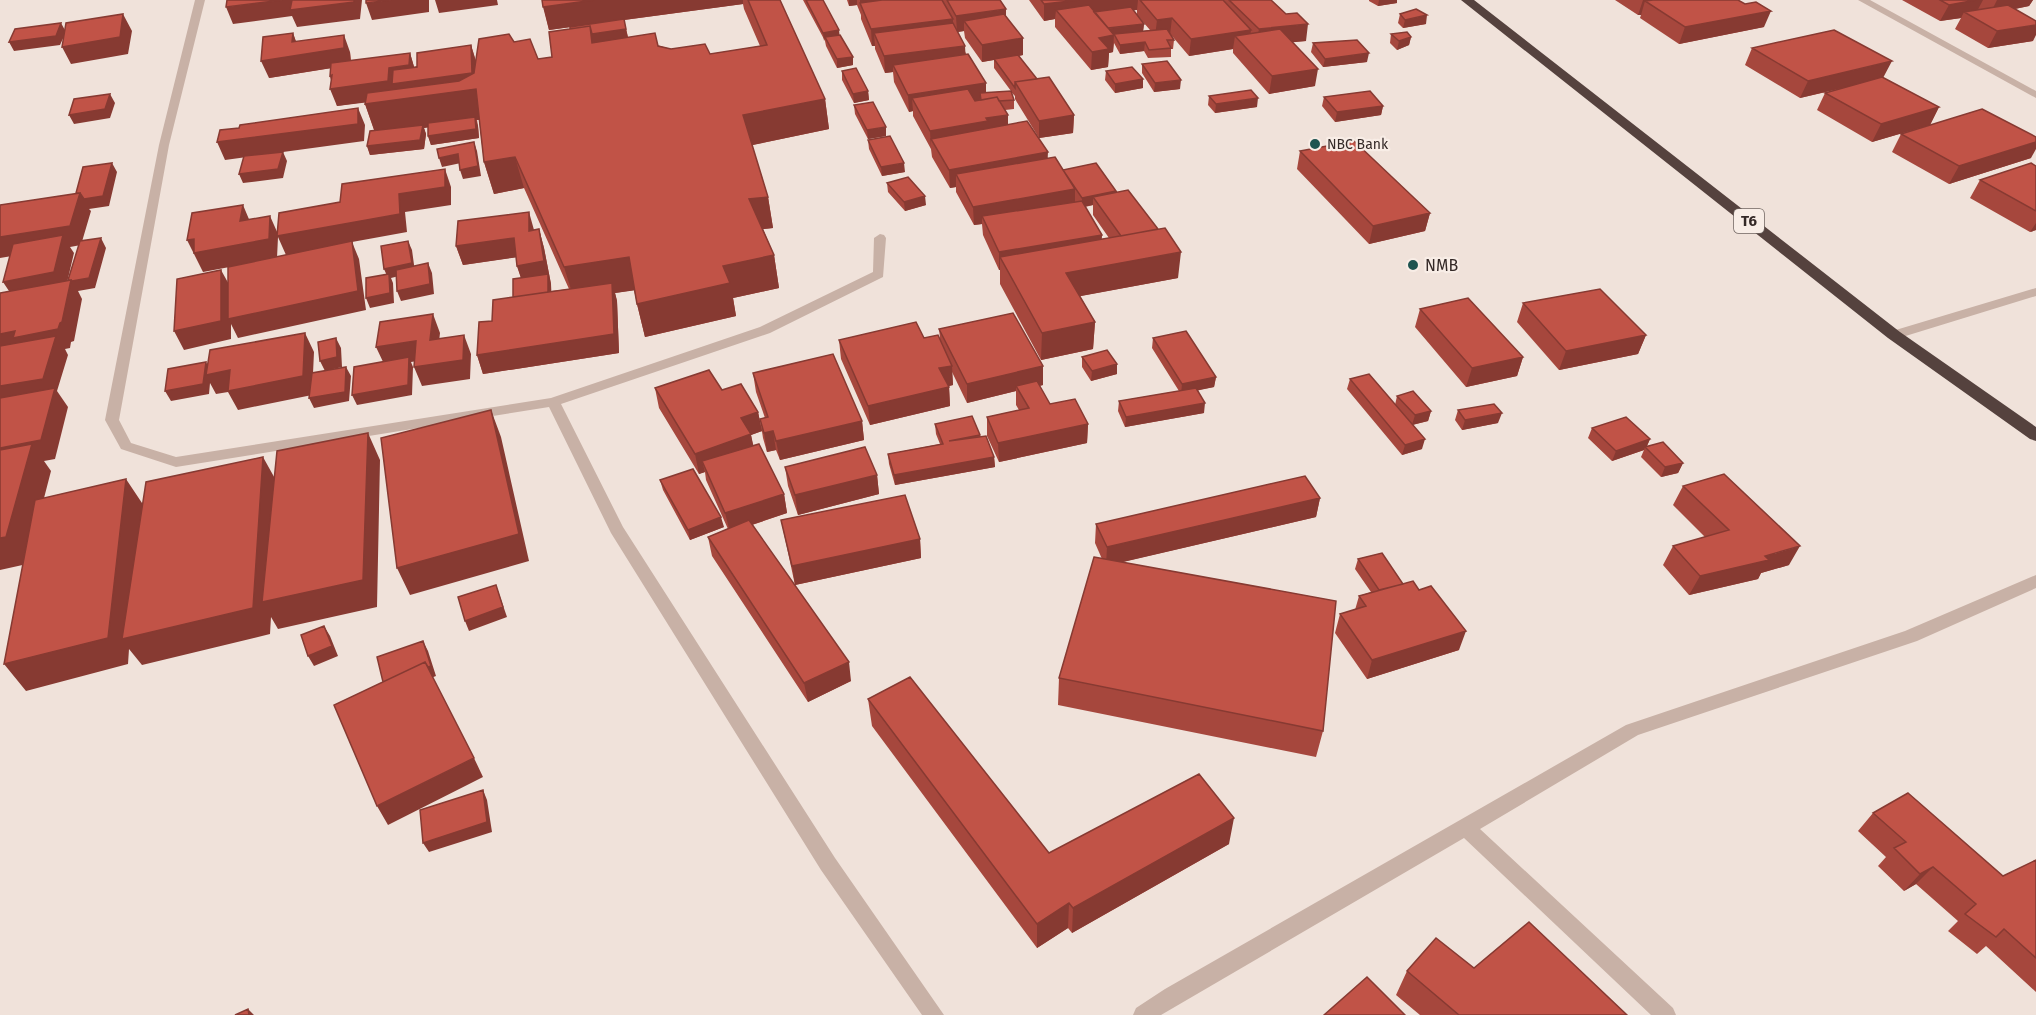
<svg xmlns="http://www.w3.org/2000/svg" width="2036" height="1015" viewBox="0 0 2036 1015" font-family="'Fira Sans',sans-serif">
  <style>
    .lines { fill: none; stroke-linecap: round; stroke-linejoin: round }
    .minor { fill: #c8b1a6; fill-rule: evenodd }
    .highway { fill: #55423e; fill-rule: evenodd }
    .wall { fill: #a6473d; fill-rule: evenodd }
    .shaded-wall { fill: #873a32 }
    .building { fill: #c15347; stroke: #873a32; stroke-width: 1.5 }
    .poi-dot { fill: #1e5450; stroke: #f8ede6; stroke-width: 2 }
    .labels { text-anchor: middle; stroke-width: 4.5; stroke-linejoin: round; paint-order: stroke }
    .far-poi-label { font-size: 14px; fill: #342927; stroke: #f8ede6; text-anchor: start }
    .shield { fill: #f8ede6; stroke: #6f6460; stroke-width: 1.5 }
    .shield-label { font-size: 15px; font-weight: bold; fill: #342927 }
    .poi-label { font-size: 16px; fill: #342927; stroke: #f8ede6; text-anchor: start }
  </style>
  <rect width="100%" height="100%" fill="#f0e2da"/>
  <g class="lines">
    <path class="minor" d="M195 0H205L169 145 119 420 131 443 176 457 551 398 760 327 873 272 874 238 880 234 884 235 886 238 883 277 770 333 561 404 623 527 835 858 944 1015H922L821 870 611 533 549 407 176 467 121 449 105 420 159 145Z
      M1858 0H1870L2036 91V98Z
      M2036 288V296L1899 338H1889L1887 335 1889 332Z
      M2036 575V588L1917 641 1638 735 1480 829 1673 1008 1676 1015H1651L1464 838 1161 1015H1133L1136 1008 1165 989 1626 725 1905 631Z"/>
    <path class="highway" d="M1461 0H1474L1900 332 2036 427V441L2030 439 1888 338Z"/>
  </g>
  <path class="wall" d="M542 0H780L825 99 829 129 752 145 768 197 773 228 763 229 774 255 779 288 733 298 736 316 645 337 637 304 634 290 615 293 617 301 619 353 483 374 477 355 492 321 513 297 521 278 517 266 516 257 463 265 456 246 539 229 544 248 551 284V291L569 289 524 188 494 194 484 162 479 120H477L478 126 479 138 431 145 428 136V127L424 128 426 134 424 149 370 155 367 146 374 130 365 104V102L337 106 330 76 331 68 269 78 293 33 296 42 350 52 351 61 410 53 414 67 471 45 476 61 514 42 538 59 552 57 570 29V27L549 30ZM743 4 744 9 760 46 710 54 671 49 628 37 624 20Z
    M803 0H823L839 35 853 57V65L837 68 826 46 825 41Z
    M847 0H947L1006 16 1023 55 1019 56 1037 79 1074 115 1073 133 1039 138 1015 99V96L1011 92 1014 100V109L1005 110 1008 125 1048 158 1063 170 1116 193 1178 278 1080 296 1095 322 1093 349 1041 360 1000 284V270H999L983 235 982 224 974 225 956 192V187L950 188 932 157 931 149 913 116V111L909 112 894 82 893 72 885 73 875 49V46H872L861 19V15L857 5 849 6ZM964 31 965 38 982 62 994 60V68L1011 91 986 93 966 54 958 32ZM1093 205V215L1109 238 1101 239 1102 235 1085 207Z
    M1029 0H1271L1306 41 1292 42 1315 86 1269 94 1233 53V49L1189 56 1172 36 1174 40 1173 49H1171V57L1148 58 1144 51 1120 54 1114 43 1113 52 1109 53 1108 67 1091 70 1055 27V19L1044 21ZM1133 10H1137V15L1150 30 1143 31 1144 24Z
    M1369 0H1397V3L1378 6 1369 1Z
    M1615 0H1738L1764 27 1679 44 1640 18 1641 15H1638Z
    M1902 0H2033L2029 6 2015 9 2033 41 1988 48 1955 29 1961 18 1940 21Z
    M1400 14 1426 24 1403 28 1398 23Z
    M1391 34 1411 37 1409 45 1397 50 1390 43Z
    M1313 43 1367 62 1323 67 1311 52Z
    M1752 48 1883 78 1939 107 1930 125 1872 142 1817 110 1825 93 1839 89 1800 98 1745 65Z
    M1142 64 1180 89 1154 92 1142 73Z
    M842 71 868 91 869 100 854 103 842 80Z
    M1106 71 1143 79V88L1115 93 1105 80Z
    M1209 96 1257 107 1215 113 1208 105Z
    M1324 97 1383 106 1381 115 1335 122 1322 106Z
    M854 105 886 136 868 139 855 114Z
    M1901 134 2031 158 1949 184 1892 152Z
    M868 140 905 172 882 176 869 149Z
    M1300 151 1430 213 1425 231 1369 244 1297 169Z
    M2036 166V230L2030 232 1970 198 1980 180Z
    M887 183 926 205 905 211 888 192Z
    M1523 303 1646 335 1638 354 1559 370 1517 322Z
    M1420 309 1523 357 1517 376 1466 387 1415 327Z
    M939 329 1043 366V385L1039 386 1050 404 1088 424 1087 443 999 462 987 436V417L1019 410 1016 405V391L967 403 952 372 953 385 949 386 950 406 870 425 841 359 839 340 924 338H940Z
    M1153 338 1216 377 1214 387 1198 390 1204 413 1125 427 1118 411 1119 401 1179 391 1152 348Z
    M1082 357 1117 364V374L1091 381 1082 367Z
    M753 373 862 421 864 440 780 460 776 450 767 452 763 438 760 419 765 418 756 392Z
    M1350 379 1395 405 1397 396 1431 411 1428 421 1412 425 1422 449 1402 455 1347 389Z
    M655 388 722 390 758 412 762 431 751 435 753 446 784 494 787 513 752 525 851 681 808 702 712 556 708 537 728 529 706 480 705 472 699 474 659 408Z
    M1458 410 1498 423 1462 430 1455 420Z
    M935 424 980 435V437L994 457 995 467 895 485 889 464 888 454 940 444 936 434Z
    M1592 428 1650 439 1647 446 1683 463 1678 473 1661 477 1641 457 1644 450 1612 461 1588 438Z
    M785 467 877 475 879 494 798 515 788 486Z
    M660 480 724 527 690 540 663 490Z
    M1683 486 1789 565 1761 573 1758 579 1689 595 1663 565 1673 546 1705 537 1673 505Z
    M1320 498 1316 517 1122 562 1323 731 1316 757 1058 705 1059 678 1102 559 1095 543 1096 524Z
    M781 520 920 539 921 558 795 585Z
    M1358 559 1403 584 1459 650 1367 679 1335 633 1340 614 1355 610 1359 596 1371 592 1355 569Z
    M868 699 1049 853 1229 844 1072 933 1068 928 1037 948 872 726Z
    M1873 813 2003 876 2036 860V992L1986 946 1977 954 1948 931 1958 921 1916 884 1904 891 1878 866 1886 857 1858 831Z
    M1474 968 1627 1015H1420L1396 995 1407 971Z"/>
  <path class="shaded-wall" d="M282 0H362L360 19 297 27 292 16 233 24 226 7Z
    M391 0H429V12L372 20 366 3Z
    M435 0H497L498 5 439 13Z
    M594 0H743V4L549 30 543 7Z
    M849 0H857V5L849 6Z
    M860 0H898L860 4Z
    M1079 0H1138L1137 10 1096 14 1056 10 1055 19 1044 21V4Z
    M1379 0H1397V3L1378 6Z
    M1643 0H1680L1645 1 1641 15H1638Z
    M1976 0H1983L1975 15 1964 12 1961 18 1940 21 1949 5Z
    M1997 0H2033L2029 6 1990 14Z
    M1006 9V25L964 21V31L957 32 956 16Z
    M1771 11 1764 27 1679 44 1685 27Z
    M123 14 132 31 128 54 71 64 62 47Z
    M1427 15 1426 24 1403 28 1405 20Z
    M1172 18 1170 35 1155 37 1157 20Z
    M953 19V36L874 33 875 46H872L871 29Z
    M61 23 66 32 60 45 14 51 9 42Z
    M1144 24 1143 32 1114 34 1113 52 1109 53 1108 67 1091 70 1092 52 1099 38 1106 29Z
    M1308 24 1306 41 1256 46 1259 29Z
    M2036 25V35L2033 41 1988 48 1997 31Z
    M626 29 628 38 599 72 586 35Z
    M839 30 840 39 825 37 824 41 823 33Z
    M1251 30 1249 47 1235 36 1233 49 1189 56 1191 39Z
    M293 33 299 50 344 35 350 52 351 65 269 78 261 61 292 42Z
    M1411 37 1409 45 1397 50 1399 41Z
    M1023 38V55L982 62V45Z
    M1145 42 1144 51 1120 54V45Z
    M471 45 476 62 485 119 476 120 478 126 479 138 431 145 428 136 476 120 424 128 426 134 424 149 370 155 367 146 376 135 365 104 394 99 337 106 330 89 334 88 330 76 389 68 410 53 415 70Z
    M965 46 966 63 893 65V72L885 73 884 56Z
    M1369 53 1367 62 1323 67 1325 59Z
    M853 57V65L837 68V59Z
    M1892 61 1883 78 1800 98 1808 81Z
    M1318 69 1315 86 1269 94 1272 76Z
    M1143 79V88L1115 93V84Z
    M1181 80 1180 89 1154 92 1155 83Z
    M986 83V100L980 93V101L912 98 913 111 909 112 908 95Z
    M868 91 869 100 854 103 853 94Z
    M110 94 115 103 110 118 74 124 69 115Z
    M1258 98 1257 107 1215 113 1216 104Z
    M825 99 829 129 748 146 743 115Z
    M1383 106 1381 115 1335 122 1337 112Z
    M1939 107 1930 125 1872 142 1881 124Z
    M358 108 365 125 364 141 283 152 287 161 283 178 243 183 239 174 283 152 225 160 217 142Z
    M1008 115V132L931 139V149L930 131 986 118Z
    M1074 115 1073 133 1039 138V121Z
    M886 127V136L868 139 867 130Z
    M474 142 477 151 481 176 463 179 460 170Z
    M2036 142V149L2031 158 1949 184 1959 166Z
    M1048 152 1047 170 956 174V187L950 188 949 170Z
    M458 154 461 163 442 167 439 158Z
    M515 157 524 188 494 194 484 162Z
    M112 163 117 172 109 206 89 209 91 211 81 245 70 247 74 253 65 291 15 300 3 282 60 248 0 258V237L80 193Z
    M904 163 905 172 882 176 881 167Z
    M445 169 451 187V205L405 212 407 232 352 242 359 259 366 310 238 338 231 324V339L184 350 174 331 221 270 231 288 286 255 278 237 277 258 203 272 187 240 270 216 278 234 399 194Z
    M1075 189V207L982 216V224L974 225 973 207Z
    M1116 191V201L1093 197V205L1082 207V198Z
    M925 196 926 205 905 211 904 202Z
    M768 197 773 228 754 230 749 199Z
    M243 205 251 224 240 221Z
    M529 212 534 230 529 231Z
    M1430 213 1425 231 1369 244 1373 226Z
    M2036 223V230L2030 232Z
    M539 229 544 248 551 284 552 305 523 284 517 266Z
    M1102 235 1101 254 1000 257V270H999V252Z
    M101 238 106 248 95 288 78 291 82 299 74 341 71 342 70 348 65 349 68 355 57 391 68 407 55 459 44 461 51 471 27 564 0 570V334L68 282Z
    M514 238 519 257 463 265 456 246Z
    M408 241 412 250 415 272 391 278 393 283 394 303 370 308 366 298 388 278 384 269Z
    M1181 252 1178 278 1065 299 1066 273Z
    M774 255 779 288 733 298 736 316 645 337 637 304 723 266Z
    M629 257 637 290 615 293 617 301 619 353 483 374 477 355 574 299 564 267Z
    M428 263 432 273 434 294 401 301 397 291Z
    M433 314 440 333 437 359 430 340Z
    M1095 322 1093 349 1041 360 1042 333Z
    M305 333 314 352 312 395 238 410 228 392 216 394 210 383 209 394 171 401 165 391 206 362 211 372Z
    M464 335 471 354 470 379 422 386 414 367Z
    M1646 335 1638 354 1559 370 1566 351Z
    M336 338 341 348 342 367 325 371 320 361Z
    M416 341 424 360 411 362 413 367 412 395 357 405 352 395 385 366 376 347Z
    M1523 357 1517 376 1466 387 1472 368Z
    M1117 364V374L1091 381 1092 371Z
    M952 366 953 385 940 388 939 368Z
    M1043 366V385L1019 391 1016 386V391L967 403V384Z
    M346 367 351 376 349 401 314 408 309 398Z
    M1216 377 1214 387 1181 394 1182 384Z
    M949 387 950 406 870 425 868 406Z
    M1205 403 1204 413 1125 427 1126 417Z
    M491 410 501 437 529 561 410 595 397 568Z
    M1431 411 1428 421 1412 425 1415 415Z
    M758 412 762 431 751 435 755 453 702 461 705 472 699 474 695 454 741 418Z
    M1502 413 1498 423 1462 430 1465 420Z
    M862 421 864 440 780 460 776 441Z
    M1088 424 1087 443 999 462 998 443Z
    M773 431 776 450 767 452 764 433Z
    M368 433 380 460 377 607 278 629 271 617 270 634 142 665 129 649 128 664 26 691 4 664 126 479 144 506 263 457 278 484Z
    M1425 439 1422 449 1402 455 1405 445Z
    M1650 439 1646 448 1645 447 1644 450 1612 461 1616 451Z
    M994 457 995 467 895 485 894 475Z
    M1683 463 1678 473 1661 477 1665 467Z
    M877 475 879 494 798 515 795 495Z
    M784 494 787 513 730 532 725 513Z
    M1320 498 1316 517 1106 566 1107 547Z
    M721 517 724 527 690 540 688 530Z
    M920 539 921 558 795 585 792 566Z
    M1800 546 1789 565 1761 573 1758 579 1689 595 1700 576Z
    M496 585 507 617 469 631 465 621Z
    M324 626 330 636 338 656 314 666 308 656Z
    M1466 631 1459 650 1367 679 1372 660Z
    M423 641 428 651 436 676 389 694Z
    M849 662 851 681 808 702 804 683Z
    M474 758 483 777 388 825 377 806Z
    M483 790 487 800 492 832 429 852 423 843Z
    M1234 818 1229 844 1072 933 1073 908Z
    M1933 867 1916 884 1904 891 1920 874Z
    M1069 903 1068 928 1037 948V924Z
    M248 1009 254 1015H249Z"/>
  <path class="building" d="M227 0H282L226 7Z
    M292 0H354V2L290 10Z
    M366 0H391L366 3Z
    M542 0H594L543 7Z
    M748 0H780L825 99 743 115 768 197 749 199 774 255 723 266 730 283 637 304 629 257 564 267 515 157 484 162 476 89 365 104 367 93 459 81 474 73 479 39 509 34 514 42 530 39 538 59 552 57 549 32 590 26 592 43 655 33 658 46 671 49 705 44 710 54 767 45Z
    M806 0H823L839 30 823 33Z
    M882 0H942L953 19 871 29 860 3Z
    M947 0H1000L1006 9 956 16Z
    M1041 0H1079L1044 4Z
    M1140 0H1223L1251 30 1191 39 1172 18 1157 20Z
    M1229 0H1271L1286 14 1297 13 1308 24 1259 29Z
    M1653 0H1738L1745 4 1756 2 1771 11 1685 27 1645 1Z
    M1940 0H1976L1949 5Z
    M1089 5 1114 35 1099 38 1109 49 1092 52 1056 10Z
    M2008 5 2036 21V25L1997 31 1964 12Z
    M1131 7 1144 24 1108 28 1094 12Z
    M1416 9 1427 15 1405 20 1400 14Z
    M123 14 120 37 62 47 66 23Z
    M1004 14 1023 38 982 45 964 21Z
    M624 19 626 29 592 34 590 26 570 29V27Z
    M61 23 56 36 9 42 15 29Z
    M953 23 965 46 884 56 874 33Z
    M1167 29 1174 40H1167L1171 48 1149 50 1145 42 1120 45 1114 34Z
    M1280 29 1318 69 1272 76 1235 36Z
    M1834 30 1892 61 1808 81 1752 48Z
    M1407 32 1411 37 1399 41 1391 34Z
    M293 33 292 42 344 35V48L261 61 263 37Z
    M840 35 853 57 837 59 825 37Z
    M1357 40 1369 53 1325 59 1313 43Z
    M471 45 472 73 392 84 393 70 417 67V53Z
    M410 53 409 65 389 68 388 81 330 89 332 75 330 76 331 63Z
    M968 54 986 83 908 95 893 65Z
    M1018 55 1037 79 1015 82V88L994 59Z
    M1167 61 1181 80 1155 83 1142 64Z
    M1132 67 1143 79 1115 84 1106 71Z
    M856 68 868 91 853 94 842 71Z
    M1049 77 1074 115 1039 121 1015 82Z
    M1882 77 1939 107 1881 124 1825 93Z
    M968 89 975 101 997 97 1008 115 986 118 988 121 930 131 912 98Z
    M1251 90 1258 98 1216 104 1209 96Z
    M1011 91 1014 100 999 101 997 97 981 100 980 93Z
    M1370 91 1383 106 1337 112 1324 97Z
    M110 94 105 109 69 115 74 99Z
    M873 102 886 127 867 130 854 105Z
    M358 108V124L217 142 220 130 239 128 240 125Z
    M1982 109 2036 137V142L1959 166 1901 134Z
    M475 117 476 129 428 136V123Z
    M1027 121 1048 152 949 170 931 139Z
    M423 125 420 140 367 146 370 131Z
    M890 136 904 163 881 167 868 140Z
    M1354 141 1430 213 1373 226 1300 151Z
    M474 142 478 166 460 170 458 154 439 158 437 149Z
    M283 152 278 169 239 174 244 156Z
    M1055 157 1075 189 973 207 956 174Z
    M112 163 103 196 84 199 80 193H76L83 167Z
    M1096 163 1116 191 1082 198 1063 170Z
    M2031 163 2036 166V211L1980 180Z
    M445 169V187L399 194 400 214 277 236 279 213 340 202 342 184Z
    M908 177 925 196 904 202 887 183Z
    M1128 190 1158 229 1121 236 1093 197Z
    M80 193 70 226 0 237V205Z
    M1082 201 1102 235 999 252 982 216Z
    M243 205 240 221 270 216 269 239 194 253V239L187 240 192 213Z
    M529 212V231L539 229 544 261 517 266 514 238 456 246 458 221Z
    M1165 228 1181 252 1066 273 1095 322 1042 333 1000 257Z
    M63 235 54 272 3 282 13 244Z
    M101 238 89 278 72 281 71 280H68L80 241Z
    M352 241 358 291 228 319V267Z
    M408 241 412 263 384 269 381 246Z
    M428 263 430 284 397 291 396 270Z
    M221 270V321L174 331 177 279Z
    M389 274 390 293 366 298V278Z
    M548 274V292L513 297V279Z
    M71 280 62 322 60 323 58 329 13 338 15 331 0 334V293Z
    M612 283 614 334 477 355 479 322 492 321 493 300Z
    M1600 289 1646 335 1566 351 1523 303Z
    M1468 298 1523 357 1472 368 1420 309Z
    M1013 313 1043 366 967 384 939 329Z
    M433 314 430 340 464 335 463 360 414 367 416 341 376 347 380 322Z
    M916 322 924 338 938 335 952 366 939 368 949 387 868 406 839 340Z
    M1186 331 1216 377 1182 384 1153 338Z
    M305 333 303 376 228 391 230 370 206 375 210 350Z
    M56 336 43 379 0 386V346Z
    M336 338 337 357 320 361 318 342Z
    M1107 350 1117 364 1092 371 1082 357Z
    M833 354 862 421 776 441 773 431 764 433 760 419 768 417 753 373Z
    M409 357 408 385 352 395 354 367Z
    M206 362 203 384 165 391 168 369Z
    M346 367 345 392 309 398 312 373Z
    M709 370 722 390 741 384 758 412 741 418 751 434 695 454 655 388Z
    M1369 374 1425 439 1405 445 1350 379Z
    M1037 381 1050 404 1075 399 1088 424 998 443 987 417 1029 408 1016 386Z
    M55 388 41 440 0 448V398Z
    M1196 388 1205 403 1126 417 1119 401Z
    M1413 391 1431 411 1415 415 1397 396Z
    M1494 404 1502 413 1465 420 1458 410Z
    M491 410 519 534 397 568 381 438Z
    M972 416 980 435 949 441 986 436 994 457 894 475 888 454 943 444 935 424Z
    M1626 417 1650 439 1616 451 1592 428Z
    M368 433 363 580 262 602 277 451Z
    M1663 442 1683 463 1665 467 1645 447Z
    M32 444 6 537 0 538V450Z
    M759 444 784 494 725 513 702 461Z
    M865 447 877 475 795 495 785 467Z
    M263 457 253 608 122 639 146 482Z
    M693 469 721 517 688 530 660 480Z
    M1724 474 1800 546 1765 556 1769 560 1700 576 1673 546 1729 530 1683 486Z
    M1305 476 1320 498 1107 547 1096 524Z
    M126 479 108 638 4 664 35 500Z
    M905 495 920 539 792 566 781 520Z
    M749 520 849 662 804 683 708 537Z
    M1382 553 1403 584 1379 590 1358 559Z
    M1094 557 1336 601 1323 731 1059 678Z
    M1413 581 1419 590 1431 586 1466 631 1372 660 1340 614 1366 606 1359 596Z
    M496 585 503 607 465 621 458 597Z
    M324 626 332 646 308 656 301 635Z
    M423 641 431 666 428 667 425 662 383 682 377 657Z
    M425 662 474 758 377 806 334 705Z
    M910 677 1049 853 1199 774 1234 818 1073 908 1069 903 1037 924 868 699Z
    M483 790 487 822 423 843 420 810Z
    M1908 793 2003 876 2036 860V958L2004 929 1996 937 1965 914 1976 904 1933 867 1920 874 1894 848 1906 842 1873 813Z
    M1529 922 1627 1015H1459L1407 971 1436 938 1474 968Z
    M1367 977 1405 1015H1324Z
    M248 1009 249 1015H235Z"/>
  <g class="poi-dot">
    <circle cx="1315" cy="144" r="6"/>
    <circle cx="1413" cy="265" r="6"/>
  </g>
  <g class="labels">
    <g class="far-poi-label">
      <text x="1327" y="149">NBC Bank</text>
    </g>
    <rect class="shield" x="1734" y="209" width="30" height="24" rx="4.5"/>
    <g class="shield-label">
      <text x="1749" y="226">T6</text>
    </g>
    <g class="poi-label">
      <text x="1425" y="271">NMB</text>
    </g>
  </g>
</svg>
